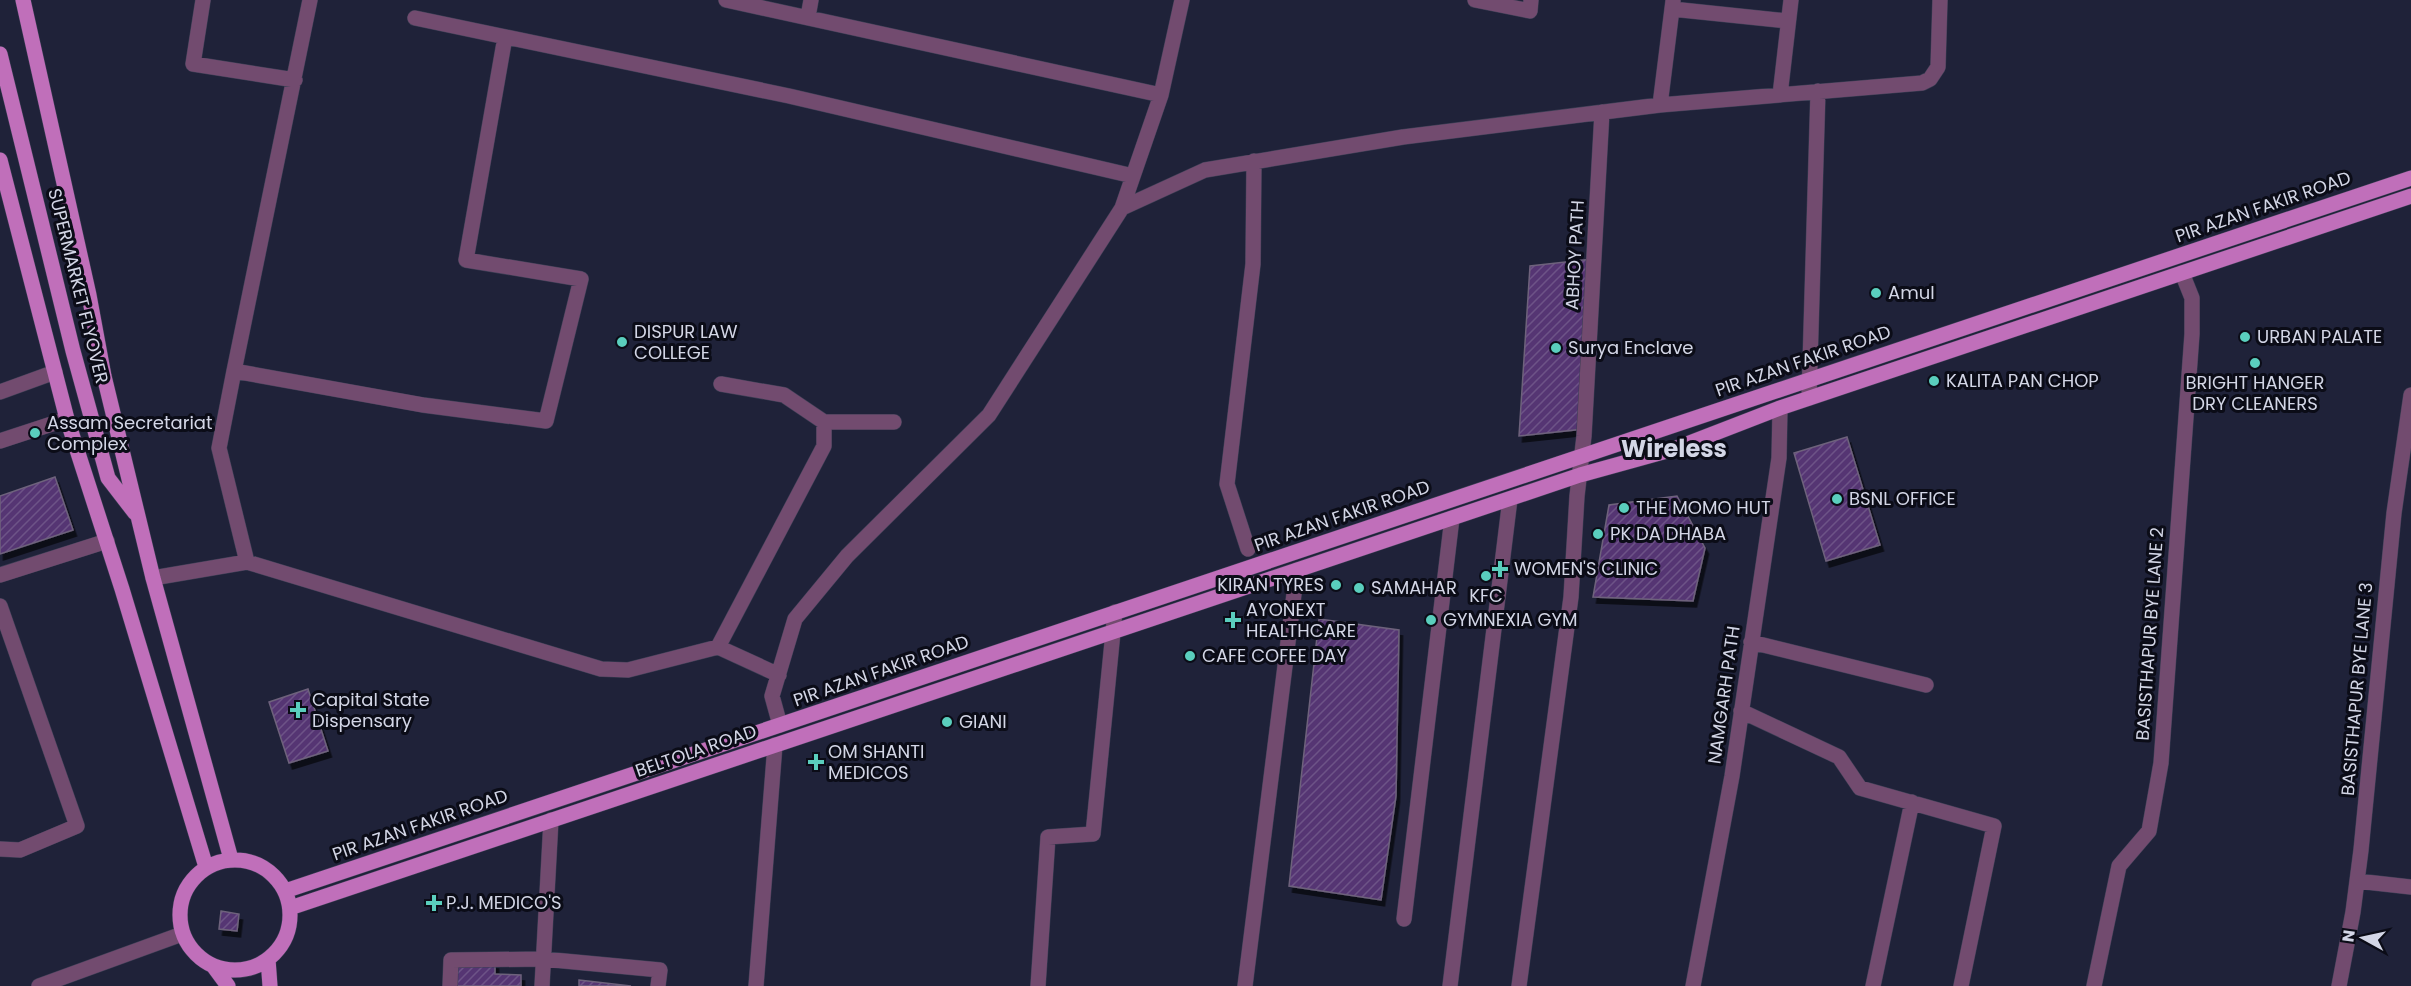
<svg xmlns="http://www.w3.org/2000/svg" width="2411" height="986" viewBox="0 0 2411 986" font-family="Poppins,sans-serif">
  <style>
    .building { fill: url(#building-hatch); stroke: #6e627c; stroke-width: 1.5; filter: url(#shadow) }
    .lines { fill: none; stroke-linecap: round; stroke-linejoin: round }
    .minor-casing { stroke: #3c3f55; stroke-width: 16 }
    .major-casing { stroke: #3c3f55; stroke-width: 16 }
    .minor { stroke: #724b6f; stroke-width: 15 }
    .major { stroke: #c06fba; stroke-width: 15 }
    .poi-dot { fill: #5acebd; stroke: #0b0c17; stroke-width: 2 }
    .labels { text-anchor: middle; stroke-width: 6; stroke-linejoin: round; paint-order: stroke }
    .street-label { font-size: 18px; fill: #d3d6e6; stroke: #0b0c17 }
    .poi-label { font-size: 18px; fill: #d3d6e6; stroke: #0b0c17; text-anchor: start }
    .district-label { font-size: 24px; font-weight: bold; fill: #d3d6e6; stroke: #0b0c17 }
  </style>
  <defs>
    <pattern id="building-hatch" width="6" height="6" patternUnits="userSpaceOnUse" patternTransform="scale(1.5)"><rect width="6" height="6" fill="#553673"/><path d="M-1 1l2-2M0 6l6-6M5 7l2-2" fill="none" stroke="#6d5287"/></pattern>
    <filter id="shadow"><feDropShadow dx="3.5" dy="6" stdDeviation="0" flood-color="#0009"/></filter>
  </defs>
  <rect width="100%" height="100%" fill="#1f2239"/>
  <path class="building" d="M1592 259 1584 429 1519 436 1530 266Z
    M1847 437 1880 545 1826 561 1794 453Z
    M55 477 73 530 0 554V496Z
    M1677 496 1705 548 1693 601 1593 597 1609 505Z
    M1319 619 1399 630 1396 796 1381 900 1289 886Z
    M308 689 328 751 289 763 269 702Z
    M221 911 239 914 237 931 219 929Z
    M456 962 495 963V974L521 975V986H456Z
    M579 980 631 986H579Z"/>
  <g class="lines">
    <g class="minor-casing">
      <path id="minor" d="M203 0 193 64 295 80
        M726 0 1161 95
        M1475 0 1530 11 1531 0
        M1672 9 1788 21
        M808 17 811 0
        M415 18 789 96 1133 176
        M1780 95 1791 0
        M1660 105 1673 1
        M1122 208 1205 170 1403 137 1660 105 1922 83 1930 79 1938 67 1940 0
        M234 371 310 0
        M0 392 55 372
        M1809 398 1818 91
        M824 422H894
        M0 441 67 419
        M1248 549 1227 484 1253 264 1254 161
        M247 562 601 669 628 670 718 647 779 675
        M0 575 107 541
        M153 578 247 562 219 448 234 371 423 405 546 421 581 279 466 260 505 37
        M0 606 77 826 20 850 0 849
        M1751 642 1926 685
        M718 647 824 446V422L784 395 721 384
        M1741 711 1839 757 1860 788 1994 826 1961 986
        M780 725 772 696 795 619 847 556 989 415 1122 208 1161 95 1182 0
        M2357 881 2411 887
        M1404 919 1452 518
        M39 986 182 934
        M450 986 451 960 543 959 660 970 658 986
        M542 986 551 820
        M756 986 775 745
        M1038 986 1048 837 1093 834 1115 612
        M1245 986 1297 570
        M1450 986 1510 499
        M1519 986 1571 597 1577 496 1584 436 1602 112
        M1693 986 1732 776 1779 458 1780 408
        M1873 986 1912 802
        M2094 986 2119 866 2149 831 2161 763 2192 334V298L2182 273
        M2339 986 2353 912 2361 850 2394 513 2411 395"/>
    </g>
    <g class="major-casing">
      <path id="major" d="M23 0 89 295 104 376 153 578 231 859
        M0 54 73 351 108 478 135 513
        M0 160 67 419 122 589 206 867
        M180 915a55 55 0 1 1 110 0a55 55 0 1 1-110 0Z
        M285 891 2411 178
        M290 908 1580 475 1674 449 1780 408 2411 196
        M268 959 270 986
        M214 967 228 986"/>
    </g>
    <use href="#minor" class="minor"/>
    <use href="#major" class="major"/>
  </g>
  <g class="poi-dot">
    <circle cx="1876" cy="293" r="6"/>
    <circle cx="2245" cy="337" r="6"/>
    <circle cx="622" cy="342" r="6"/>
    <circle cx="1556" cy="348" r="6"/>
    <circle cx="2255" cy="363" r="6"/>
    <circle cx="1934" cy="381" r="6"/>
    <circle cx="35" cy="433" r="6"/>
    <circle cx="1837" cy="499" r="6"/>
    <circle cx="1624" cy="508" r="6"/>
    <circle cx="1598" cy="534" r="6"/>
    <path d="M1497 560h6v6h6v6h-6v6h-6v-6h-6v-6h6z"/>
    <circle cx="1486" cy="576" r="6"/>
    <circle cx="1336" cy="585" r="6"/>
    <circle cx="1359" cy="588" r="6"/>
    <path d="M1230 611h6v6h6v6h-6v6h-6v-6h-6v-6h6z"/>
    <circle cx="1431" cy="620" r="6"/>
    <circle cx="1190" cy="656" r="6"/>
    <path d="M295 701h6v6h6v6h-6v6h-6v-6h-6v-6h6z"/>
    <circle cx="947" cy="722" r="6"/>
    <path d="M813 753h6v6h6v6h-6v6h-6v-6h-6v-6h6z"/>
    <path d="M431 894h6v6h6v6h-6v6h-6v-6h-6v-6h6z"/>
  </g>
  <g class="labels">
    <g class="street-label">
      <text transform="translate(2263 207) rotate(-19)" y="6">PIR AZAN FAKIR ROAD</text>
      <text transform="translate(1575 255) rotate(-87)" y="6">ABHOY PATH</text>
      <text transform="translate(78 286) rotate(76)" y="6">SUPERMARKET FLYOVER</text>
      <text transform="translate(1803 361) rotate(-19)" y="6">PIR AZAN FAKIR ROAD</text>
      <text transform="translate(1342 516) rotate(-19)" y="6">PIR AZAN FAKIR ROAD</text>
      <text transform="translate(2150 634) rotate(-86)" y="6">BASISTHAPUR BYE LANE 2</text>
      <text transform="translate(881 671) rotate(-19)" y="6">PIR AZAN FAKIR ROAD</text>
      <text transform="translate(2357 689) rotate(-85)" y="6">BASISTHAPUR BYE LANE 3</text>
      <text transform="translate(1724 695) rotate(-82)" y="6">NAMGARH PATH</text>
      <text transform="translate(696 751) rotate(-19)" y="6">BELTOLA ROAD</text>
      <text transform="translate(420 825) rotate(-19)" y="6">PIR AZAN FAKIR ROAD</text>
    </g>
    <g class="poi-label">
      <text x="1888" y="299">Amul</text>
      <text x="634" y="338">DISPUR LAW<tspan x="634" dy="21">COLLEGE</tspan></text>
      <text x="2257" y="343">URBAN PALATE</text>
      <text x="1568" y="354">Surya Enclave</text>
      <text x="1946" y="387">KALITA PAN CHOP</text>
      <text x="2255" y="389" text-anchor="middle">BRIGHT HANGER<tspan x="2255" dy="21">DRY CLEANERS</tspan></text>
      <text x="47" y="429">Assam Secretariat<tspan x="47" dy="21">Complex</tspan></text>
      <text x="1849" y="505">BSNL OFFICE</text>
      <text x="1636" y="514">THE MOMO HUT</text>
      <text x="1610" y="540">PK DA DHABA</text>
      <text x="1514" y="575">WOMEN'S CLINIC</text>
      <text x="1324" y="591" text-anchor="end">KIRAN TYRES</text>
      <text x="1371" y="594">SAMAHAR</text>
      <text x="1486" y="602" text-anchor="middle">KFC</text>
      <text x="1246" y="616">AYONEXT<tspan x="1246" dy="21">HEALTHCARE</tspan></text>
      <text x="1443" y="626">GYMNEXIA GYM</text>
      <text x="1202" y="662">CAFE COFEE DAY</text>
      <text x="312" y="706">Capital State<tspan x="312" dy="21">Dispensary</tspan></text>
      <text x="959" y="728">GIANI</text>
      <text x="828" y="758">OM SHANTI<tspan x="828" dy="21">MEDICOS</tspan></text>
      <text x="446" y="909">P.J. MEDICO'S</text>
    </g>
    <g class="district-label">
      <text x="1674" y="457">Wireless</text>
    </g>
  </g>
  <g transform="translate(2363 938) rotate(278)" stroke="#0b0c17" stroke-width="4.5" paint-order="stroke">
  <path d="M0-4.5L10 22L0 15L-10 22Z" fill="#d3d6e6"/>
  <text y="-9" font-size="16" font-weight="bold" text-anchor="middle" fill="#d3d6e6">N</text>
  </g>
</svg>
